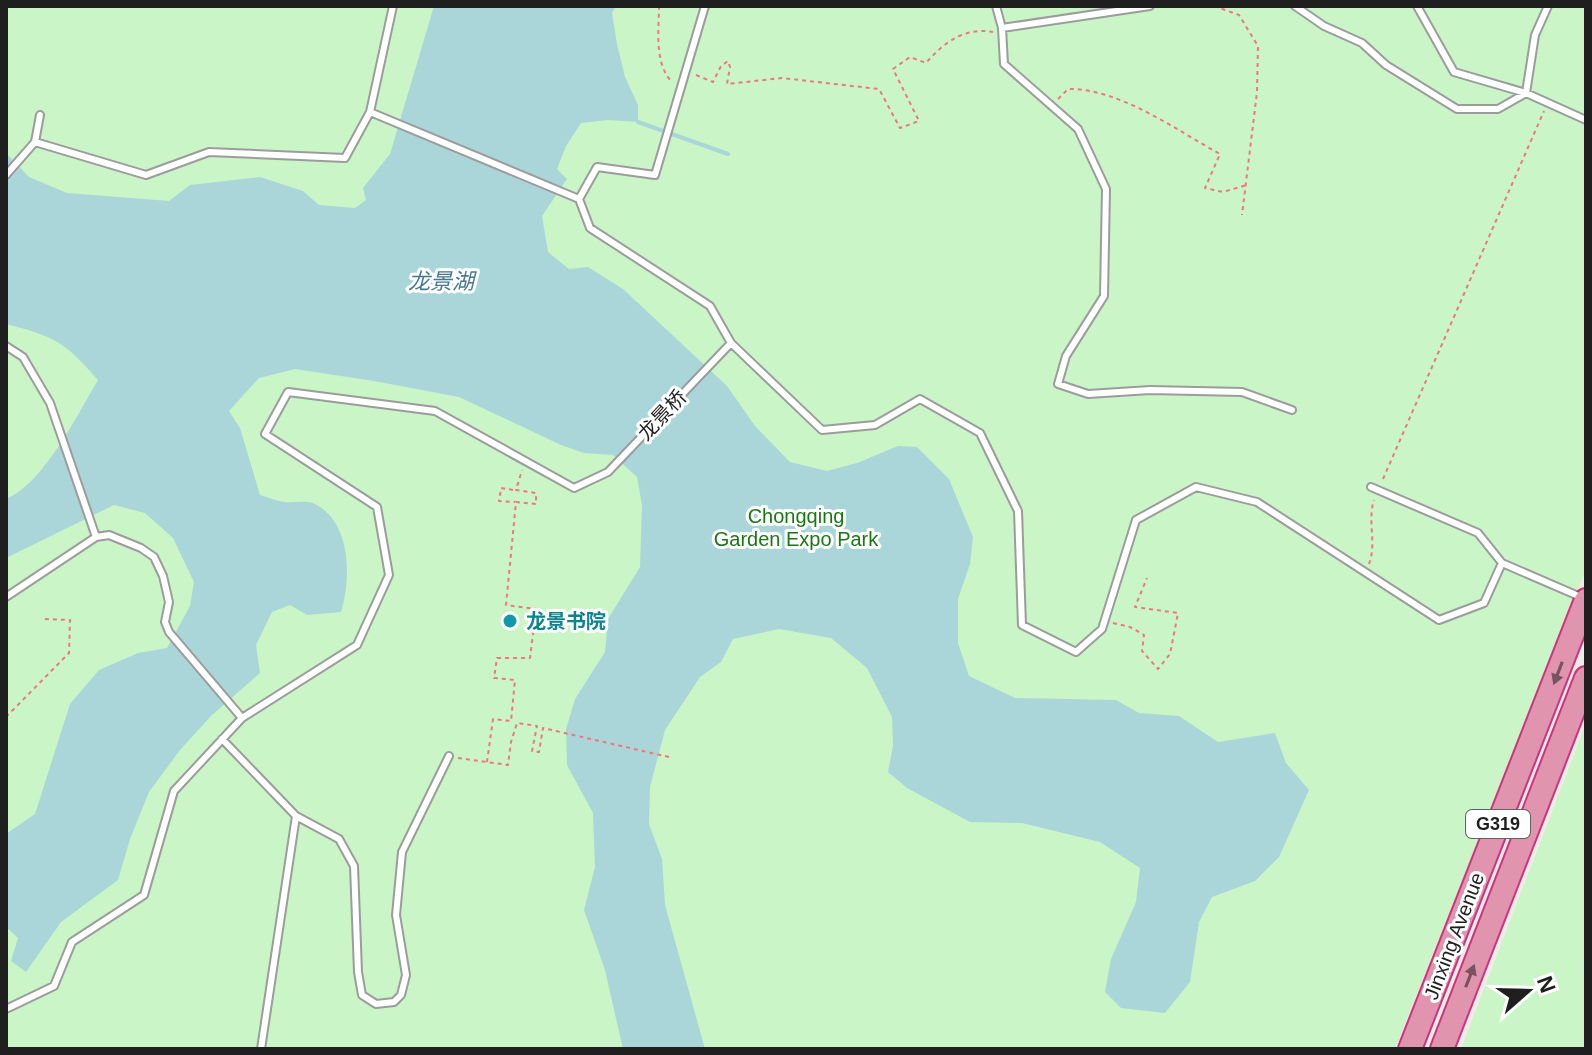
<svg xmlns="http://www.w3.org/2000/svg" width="1592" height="1055" viewBox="0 0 1592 1055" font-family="Arial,'Noto Sans SC',sans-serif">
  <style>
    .park { fill: #caf5c7 }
    .water { fill: #aad6d9 }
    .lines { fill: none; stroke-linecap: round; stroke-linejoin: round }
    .stream { stroke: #aad6d9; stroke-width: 4 }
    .lane-casing { stroke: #9c9c9c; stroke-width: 10 }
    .highway-casing { stroke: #ce337f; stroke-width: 26 }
    .path { stroke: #ef777d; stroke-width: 2; stroke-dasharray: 4 4; stroke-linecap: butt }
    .lane { stroke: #fff; stroke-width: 6 }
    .highway { stroke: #e094ae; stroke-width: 22 }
    .oneway { fill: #76545f }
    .culture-dot { fill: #0f9aa8; stroke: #fff; stroke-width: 3 }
    .labels { text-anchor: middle; stroke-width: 6; stroke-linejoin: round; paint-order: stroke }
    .shield { fill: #fff; stroke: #626262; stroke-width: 2 }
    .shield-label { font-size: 18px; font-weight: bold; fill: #1f1f1f }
    .street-label { font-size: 20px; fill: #1f1f1f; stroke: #fff }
    .park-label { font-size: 20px; fill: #1b7614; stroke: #fff }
    .culture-label { font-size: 20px; font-weight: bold; fill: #0d838f; stroke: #fff; text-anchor: start }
    .water-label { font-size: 22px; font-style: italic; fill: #487891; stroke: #fff }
  </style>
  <rect width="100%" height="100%" fill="#efebe6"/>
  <path class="park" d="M6 6H1586V569L1395 1049H6Z
    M1586 723V1049H1461Z"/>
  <path class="water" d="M434 6H616L612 13 617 44 625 77 638 105V122L608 120 581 123 566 146 557 169 567 179 542 216 548 252 569 269 588 267 623 289 727 386 755 426 790 462 827 471 857 463 898 446 917 447 949 479 973 537 970 564 958 599V643L969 676 1015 698 1116 700 1139 713 1179 716 1218 742 1275 733 1286 763 1309 790 1279 857 1255 881 1212 897 1199 922 1190 982 1165 1013 1121 1008 1105 992 1111 959 1136 902 1140 868 1100 842 1022 823 970 822 907 788 888 772 893 746 892 717 867 668 831 638 779 629 733 639 721 662 700 677 665 730 650 787 649 824 662 859 665 905 705 1049H623L605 970 584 910 595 867 593 813 567 765 566 729 575 699 605 652 608 619 640 567 642 505 637 477 613 455 584 453 561 445 459 397 374 381 295 369 259 378 229 411 240 428 260 495C268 497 276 501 284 502 294 503 307 500 315 504 352 523 351 579 341 612L307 615 290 605 272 612 256 645 260 673 211 716 180 750 149 792 130 839 118 880 61 922 26 972 11 961 18 938 6 927V834L35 814 70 704 99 670 138 653 167 648 190 606 194 582 173 538 145 513 114 505 6 558V499C45 482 77 415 98 380 65 342 54 336 6 324V153L29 177 67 193 169 201 190 185 260 177 303 191 319 205 355 208 366 200 363 188 390 154Z"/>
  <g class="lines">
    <path class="stream" d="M638 122 728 154"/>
    <g class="lane-casing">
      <path id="lane" d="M705 6 655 175 597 167 579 199 590 228 710 306 731 343 822 430 875 425 920 399 980 433 1018 511 1022 625 1076 652 1102 629 1136 520 1196 487 1257 502 1439 620 1484 603 1502 563 1583 598
        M996 6 1002 28 1004 64 1078 129 1106 189 1104 296 1066 356 1058 384 1088 394 1150 390 1242 392 1292 410
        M1295 6 1324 26 1362 43 1386 65 1457 109H1498L1526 93 1535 35 1548 6
        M1417 6 1454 72 1526 93 1586 120
        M1002 28 1150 6
        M370 112 579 199
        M35 142 146 175 209 152 345 158 370 112 393 6
        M6 175 35 142 40 115
        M6 346 23 357 50 403 96 537
        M1371 487 1478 533 1502 563
        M6 597 96 537 109 535 141 548 154 557 163 576 169 602 165 622 169 632 242 718
        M222 739 296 816 339 839 354 866 358 972 362 995 376 1004 394 1002 401 995 406 975 396 915 402 852 449 756
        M6 1009 54 986 72 942 144 895 174 791 242 718 357 645 389 575 377 507 265 434 288 392 435 411 574 488 608 472 731 343
        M261 1049 296 816"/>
    </g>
    <g class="highway-casing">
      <path id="highway" d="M1410 1049 1586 600
        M1442 1049 1586 678"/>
    </g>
    <path class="path" d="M659 6C659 30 654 62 671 81
      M1214 6 1239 15 1258 46 1257 92 1242 215
      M696 75 713 82 721 66 728 61 730 67 727 84 782 78 879 89 900 128 919 121 893 69 910 57 926 63C944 42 965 27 993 32
      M1058 99 1068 89C1119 88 1176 130 1220 154L1205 188 1223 192 1247 185
      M1383 479 1544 111
      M513 490 501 488 499 501 515 502
      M1369 564C1377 543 1367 521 1374 500
      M1113 623 1130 627 1144 635 1142 651 1158 669 1170 654 1178 613 1135 607 1147 578
      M6 717 69 653 70 620 44 619
      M458 758 508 765 511 742 517 723 537 726 532 751 539 752 543 728 669 757
      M487 762 493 719 511 721 515 680 494 678 497 658H530L536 609 506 605 516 502 536 504V493L516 490 522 470"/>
    <use href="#lane" class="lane"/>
    <use href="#highway" class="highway"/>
  </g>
  <defs><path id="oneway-solid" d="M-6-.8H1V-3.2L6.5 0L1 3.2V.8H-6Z" transform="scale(2)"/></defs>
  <g class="oneway">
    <use href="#oneway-solid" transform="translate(1558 673) rotate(111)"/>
    <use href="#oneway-solid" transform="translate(1470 976) rotate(-69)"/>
  </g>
  <circle class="culture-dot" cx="510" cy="621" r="8"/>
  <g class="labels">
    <rect class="shield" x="1466" y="810" width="64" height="28" rx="6"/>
    <g class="shield-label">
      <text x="1498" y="830">G319</text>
    </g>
    <g class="street-label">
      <text transform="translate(662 415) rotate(-47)" y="7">龙景桥</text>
      <text transform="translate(1454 936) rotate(-69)" y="7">Jinxing Avenue</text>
    </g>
    <g class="park-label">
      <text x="796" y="523">Chongqing<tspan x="796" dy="23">Garden Expo Park</tspan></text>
    </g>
    <g class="culture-label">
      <text x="526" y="628">龙景书院</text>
    </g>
    <g class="water-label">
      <text x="441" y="289">龙景湖</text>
    </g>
  </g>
  <rect width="1592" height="1055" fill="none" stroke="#1f1f1f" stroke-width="16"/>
  <g transform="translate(1528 991) rotate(70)" stroke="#ffffff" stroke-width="6" paint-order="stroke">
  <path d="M0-6L14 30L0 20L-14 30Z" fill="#1f1f1f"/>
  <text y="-12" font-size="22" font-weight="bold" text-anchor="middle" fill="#1f1f1f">N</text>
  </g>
</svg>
